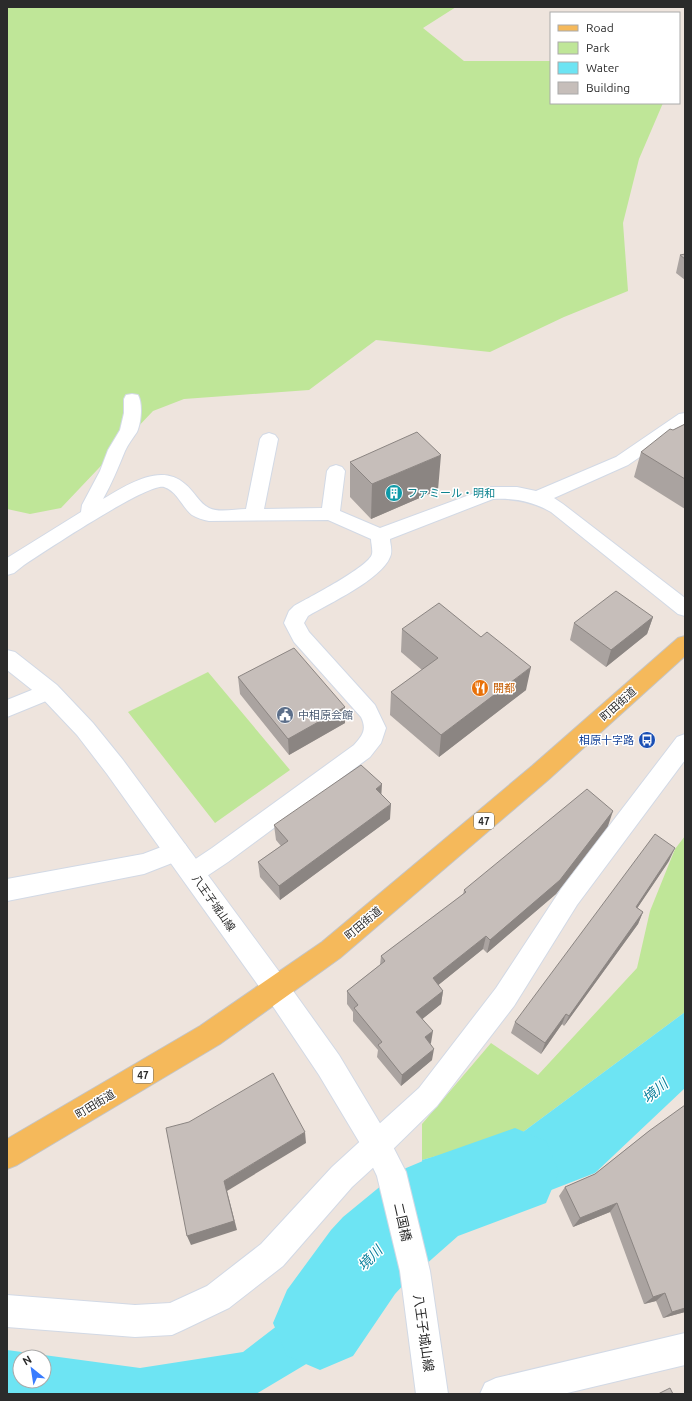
<svg xmlns="http://www.w3.org/2000/svg" width="692" height="1401" viewBox="0 0 692 1401" font-family="Ubuntu,'Noto Sans JP',sans-serif">
<style>
.green{fill:#bfe698}
.water{fill:#6de4f3;fill-rule:evenodd}
.lines{fill:none;stroke-linecap:round;stroke-linejoin:round}
.river{fill:#6de4f3;fill-rule:evenodd}
.lane-casing{stroke:#d2d9e5;stroke-width:2}
.street-casing{stroke:#d2d9e5;stroke-width:2}
.secondary-casing{stroke:#d2d9e5;stroke-width:2}
.primary-casing{stroke:#c4c4c4;stroke-width:2}
.lane{fill:#fff;fill-rule:evenodd}
.street{fill:#fff;fill-rule:evenodd}
.secondary{fill:#fff;fill-rule:evenodd}
.primary{fill:#f5b95b;fill-rule:evenodd}
.wall{fill:#aaa3a0}
.shaded-wall{fill:#8b8582}
.building{fill:#c6beba;stroke:#8b8582}
.labels{text-anchor:middle;dominant-baseline:central;stroke-width:3;stroke-linejoin:round;paint-order:stroke}
.shield{fill:#fff;stroke:#6b6b6b;stroke-width:1}
.shield-label{font-size:10px;font-weight:bold;fill:#2b2b2b}
.culture-label{font-size:11px;fill:#0d838f;stroke:#fff;text-anchor:start}
.food-label{font-size:11px;fill:#c56008;stroke:#fff;text-anchor:start}
.street-label{font-size:11px;fill:#2b2b2b;stroke:#fff}
.service-label{font-size:11px;fill:#4e5e75;stroke:#fff;text-anchor:start}
.transit-label{font-size:11px;fill:#164399;stroke:#fff;text-anchor:end}
.near-street-label{font-size:13px;fill:#2b2b2b;stroke:#fff}
.near-water-label{font-size:14px;font-style:italic;fill:#097f9b;stroke:#fff}
</style>
<rect width="100%" height="100%" fill="#eee4dd"/>
<path class="green" d="M 7,7 L 456,7 L 423,28 L 464,61 L 551,61 L 551,103 L 663,103 L 639,159 L 623,223 L 628,291 L 564,317 L 490,352 L 376,340 L 309,390 L 184,399 L 153,411 L 61,508 L 30,514 L 7,509 Z
M 208,672 L 290,770 L 215,823 L 128,712 Z
M 685,836 L 685,1012 L 523,1132 L 422,1160 L 422,1124 L 491,1043 L 538,1075 L 637,968 L 650,911 L 675,849 Z"/>
<path class="water" d="M 685,1012 L 685,1088 L 595,1173 L 438,1234 L 422,1160 L 523,1132 Z
M 357,1208 L 385,1271 L 328,1351 L 256,1394 L 7,1394 L 7,1350 L 140,1368 L 243,1352 L 312,1299 ZM 20,1357 L 44,1357 L 44,1381 L 20,1381 Z"/>
<g class="lines">
<path class="river" d="M 515,1128 L 546,1141 L 559,1172 L 546,1203 L 458,1236 L 407,1281 L 395,1294 L 353,1356 L 320,1370 L 287,1356 L 273,1323 L 287,1290 L 331,1230 L 343,1217 L 399,1171 L 430,1158 Z"/>
<g class="lane-casing">
<path id="lane" d="M 132,394 L 138,395 C 143,404 141,423 137,432 C 133,438 128,444 125,451 C 118,468 112,483 103,499 C 126,486 160,462 185,484 C 194,491 199,503 209,508 C 219,513 235,509 246,509 L 260,439 L 263,435 L 269,433 L 275,435 L 278,439 L 264,509 L 322,508 L 327,471 L 330,467 L 336,465 L 342,467 L 345,471 L 340,511 L 380,528 L 491,487 L 517,487 L 536,491 L 616,457 L 679,414 L 685,413 L 685,426 L 628,465 L 554,498 L 563,504 L 685,598 L 685,616 L 678,614 L 551,512 C 532,501 514,498 493,499 L 390,539 C 390,544 393,551 390,557 C 382,579 328,604 308,616 L 304,623 L 309,632 L 375,705 L 386,728 L 381,743 L 370,757 L 228,862 L 201,880 L 193,883 L 185,880 L 181,873 L 185,866 L 212,848 L 354,745 C 363,735 367,729 361,717 L 294,642 L 284,623 L 289,611 L 294,606 C 308,598 369,567 372,554 C 373,550 371,543 371,539 L 328,520 L 209,521 C 203,520 197,518 192,515 C 182,507 177,491 164,487 C 147,483 44,552 24,565 L 14,573 L 7,575 L 7,558 L 81,512 L 82,505 L 100,471 L 108,450 L 120,430 L 124,413 L 124,399 L 126,395 Z
M 49,683 L 56,685 L 59,691 L 56,697 L 7,717 L 7,700 Z
M 685,734 L 685,760 L 577,905 L 514,1006 L 437,1106 L 387,1155 L 377,1159 L 367,1155 L 363,1145 L 367,1135 L 419,1088 L 496,988 L 561,889 L 677,737 Z
M 177,841 L 185,844 L 189,851 L 185,858 L 144,874 L 7,901 L 7,879 L 143,854 Z"/>
</g>
<g class="street-casing">
<path id="street" d="M 377,1131 L 387,1135 L 391,1145 L 387,1155 L 352,1187 L 283,1266 L 229,1308 L 183,1330 L 172,1335 L 135,1337 L 7,1327 L 7,1295 L 135,1305 L 170,1303 L 207,1286 L 261,1244 L 332,1167 L 367,1135 Z
M 685,1333 L 685,1365 L 563,1394 L 480,1394 L 485,1383 L 496,1378 Z"/>
</g>
<g class="secondary-casing">
<path id="secondary" d="M 7,650 L 15,652 L 57,685 L 93,723 L 123,760 L 286,981 L 339,1055 L 387,1135 L 406,1172 L 430,1271 L 448,1394 L 416,1394 L 400,1271 L 377,1176 L 367,1155 L 319,1075 L 268,999 L 107,774 L 77,735 L 41,697 L 7,670 Z"/>
</g>
<g class="primary-casing">
<path id="primary" d="M 685,636 L 685,656 L 548,780 L 340,958 L 220,1044 L 17,1165 L 7,1169 L 7,1139 L 200,1026 L 322,942 L 532,766 L 678,638 Z"/>
</g>
<use href="#lane" class="lane"/>
<use href="#street" class="street"/>
<use href="#secondary" class="secondary"/>
<use href="#primary" class="primary"/>
</g>
<path class="wall" d="M 685,254 L 685,280 L 676,273 L 680,255 Z
M 685,424 L 685,509 L 634,477 L 641,452 L 673,430 Z
M 350,462 L 438,490 L 371,519 L 350,497 Z
M 653,617 L 647,634 L 606,667 L 570,640 L 574,623 Z
M 402,629 L 526,690 L 439,757 L 390,715 L 391,692 L 422,670 L 401,652 Z
M 238,677 L 345,707 L 345,723 L 289,755 L 240,694 Z
M 381,794 L 390,819 L 280,900 L 260,877 L 258,862 L 281,846 L 276,840 L 274,825 Z
M 608,826 L 556,894 L 487,953 L 483,949 L 438,985 L 443,991 L 441,1004 L 422,1019 L 431,1043 L 430,1044 L 432,1060 L 401,1086 L 377,1057 L 378,1050 L 353,1021 L 353,1012 L 347,1004 L 347,991 L 380,965 L 381,956 L 463,895 L 464,890 Z
M 669,861 L 637,908 L 643,912 L 638,924 L 564,1026 L 562,1024 L 541,1054 L 511,1033 L 515,1022 Z
M 649,1131 L 685,1312 L 663,1318 L 656,1301 L 644,1304 L 610,1212 L 573,1227 L 559,1196 L 565,1187 L 595,1174 Z"/>
<path class="shaded-wall" d="M 441,455 L 438,490 L 371,519 L 372,484 Z
M 653,617 L 647,634 L 606,667 L 611,650 Z
M 531,667 L 526,690 L 439,757 L 441,735 Z
M 345,707 L 345,723 L 289,755 L 288,739 Z
M 382,784 L 381,800 L 376,789 Z
M 391,804 L 390,819 L 280,900 L 279,886 Z
M 613,811 L 608,826 L 556,894 L 487,953 L 490,940 Z
M 675,848 L 669,861 L 630,919 L 636,907 Z
M 643,912 L 638,924 L 564,1026 L 569,1016 Z
M 486,936 L 483,949 L 431,991 L 433,978 Z
M 443,991 L 441,1004 L 415,1025 L 416,1012 Z
M 566,1014 L 562,1024 L 541,1054 L 545,1043 Z
M 433,1031 L 431,1043 L 423,1049 L 425,1037 Z
M 434,1049 L 432,1060 L 401,1086 L 402,1075 Z
M 305,1132 L 306,1143 L 227,1191 L 237,1230 L 191,1245 L 187,1236 L 224,1181 Z
M 617,1203 L 610,1212 L 573,1227 L 580,1218 Z
M 665,1293 L 656,1301 L 644,1304 L 653,1297 Z
M 685,1308 L 685,1312 L 663,1318 L 672,1312 Z"/>
<path class="building" d="M 685,254 L 685,259 L 680,255 Z
M 685,424 L 685,479 L 641,452 L 670,429 L 673,430 Z
M 417,432 L 441,455 L 372,484 L 350,462 Z
M 616,591 L 653,617 L 611,650 L 574,623 Z
M 439,603 L 481,637 L 487,632 L 531,667 L 441,735 L 391,692 L 438,658 L 402,629 Z
M 294,648 L 345,707 L 288,739 L 238,677 Z
M 361,765 L 382,784 L 376,789 L 391,804 L 279,886 L 258,862 L 288,841 L 274,825 Z
M 587,789 L 613,811 L 560,880 L 490,940 L 486,936 L 433,978 L 443,991 L 416,1012 L 433,1031 L 425,1037 L 434,1049 L 402,1075 L 378,1045 L 382,1042 L 354,1008 L 358,1005 L 347,991 L 385,961 L 381,956 L 466,892 L 464,890 Z
M 655,834 L 675,848 L 636,907 L 643,912 L 569,1016 L 566,1014 L 545,1043 L 515,1022 Z
M 273,1073 L 305,1132 L 224,1181 L 234,1221 L 187,1236 L 166,1128 L 189,1122 Z
M 685,1105 L 685,1308 L 672,1312 L 665,1293 L 653,1297 L 617,1203 L 580,1218 L 565,1187 L 595,1174 L 649,1131 Z
M 670,1388 L 673,1394 L 658,1394 Z"/>
<defs>
<g id="building-disc" transform="scale(0.9)"><circle r="9.5" fill="#0f9aa8" stroke="#fff"/><path d="M-4-6H4V6H1V3H-1V6H-4ZM-2.5-4.3h1.7v1.8h-1.7ZM.8-4.3h1.7v1.8H.8ZM-2.5-1h1.7V.8h-1.7ZM.8-1h1.7V.8H.8Z" fill="#fff"/></g>
<g id="restaurant-disc" transform="scale(0.9)"><circle r="9.5" fill="#e8710a" stroke="#fff"/><path d="M-5-6h1v4h1v-4h1v4h1v-4h1v5L-1.5 .5V6h-2V.5L-5-1ZM5-6V6H3V1.5H1.5Q1.5-4 5-6Z" fill="#fff"/></g>
<g id="civic-disc" transform="scale(0.9)"><circle r="9.5" fill="#5c6f8a" stroke="#fff"/><path d="M-.6-6.5H3V-4.5H.6V-3L4-1V1h2V6H-6V1h2V-1L-.6-3ZM-1.2 2.5V6h2.4V2.5Z" fill="#fff"/></g>
<g id="bus-disc" transform="scale(0.9)"><circle r="9.5" fill="#1a4fb4" stroke="#fff"/><path d="M-5-6H5V4H4V6H2V4H-2V6H-4V4H-5ZM-3.5-4V0h7V-4ZM-3.5 1.2v1.5H-2V1.2ZM2 1.2v1.5H3.5V1.2Z" fill="#fff"/></g>
</defs>
<g fill-rule="evenodd">
<use href="#building-disc" x="394" y="493"/>
<use href="#restaurant-disc" x="480" y="688"/>
<use href="#civic-disc" x="285" y="715"/>
<use href="#bus-disc" x="647" y="740"/>
</g>
<g class="labels">
<g class="shield">
<rect x="474" y="813" width="20" height="16" rx="3"/>
<rect x="133" y="1067" width="20" height="16" rx="3"/>
</g>
<g class="shield-label">
<text x="484" y="821">47</text>
<text x="143" y="1075">47</text>
</g>
<g class="culture-label">
<text x="407" y="493">ファミール・明和</text>
</g>
<g class="food-label">
<text x="493" y="688">開都</text>
</g>
<g class="street-label">
<text transform="translate(618 704) rotate(-42)">町田街道</text>
<text transform="translate(214 903) rotate(55)">八王子城山線</text>
<text transform="translate(363 923) rotate(-40)">町田街道</text>
<text transform="translate(95 1104) rotate(-31)">町田街道</text>
</g>
<g class="service-label">
<text x="298" y="715">中相原会館</text>
</g>
<g class="transit-label">
<text x="634" y="740">相原十字路</text>
</g>
<g class="near-street-label">
<text transform="translate(403 1222) rotate(77)">二国橋</text>
<text transform="translate(424 1333) rotate(82)">八王子城山線</text>
</g>
<g class="near-water-label">
<text transform="translate(655 1091) rotate(-40)">境川</text>
<text transform="translate(370 1258) rotate(-46)">境川</text>
</g>
</g>
<rect width="692" height="1401" fill="none" stroke="#2b2b2b" stroke-width="16"/>
<rect x="550" y="12" width="130" height="92" fill="#ffffff" stroke="#aaaaaa"/>
<rect x="558" y="25" width="20" height="6" fill="#f5b95b" stroke="#aaaaaa"/>
<text x="586" y="32" font-size="12" fill="#2b2b2b">Road</text>
<rect x="558" y="42" width="20" height="12" fill="#bfe698" stroke="#aaaaaa"/>
<text x="586" y="52" font-size="12" fill="#2b2b2b">Park</text>
<rect x="558" y="62" width="20" height="12" fill="#6de4f3" stroke="#aaaaaa"/>
<text x="586" y="72" font-size="12" fill="#2b2b2b">Water</text>
<rect x="558" y="82" width="20" height="12" fill="#c6beba" stroke="#aaaaaa"/>
<text x="586" y="92" font-size="12" fill="#2b2b2b">Building</text>
<g transform="translate(32 1369) rotate(330)"><circle r="19" fill="#ffffff" stroke="#aaaaaa"/>
<path d="M0-3L7 15L0 10L-7 15Z" fill="#397cff"/>
<text y="-6" font-size="11" font-weight="bold" text-anchor="middle" fill="#2b2b2b">N</text>
</g>
</svg>
